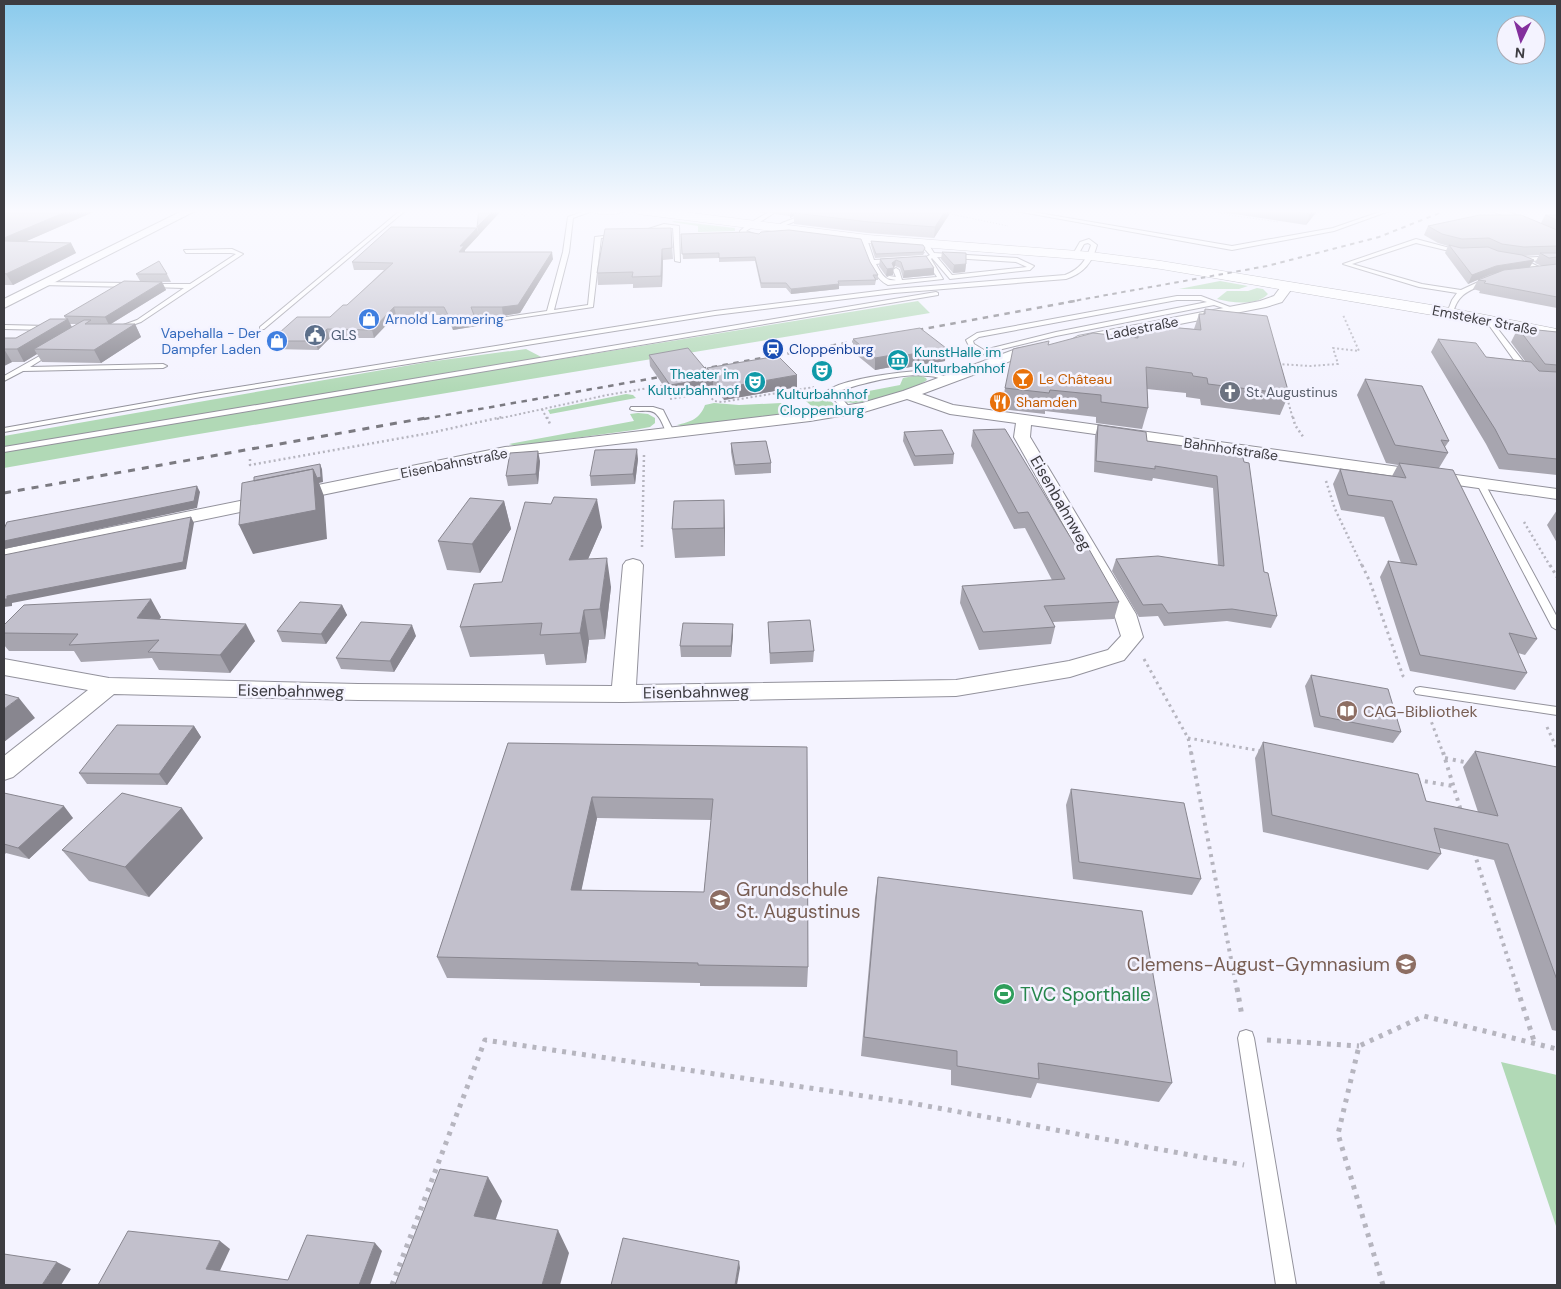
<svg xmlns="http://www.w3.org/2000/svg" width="1561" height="1289" viewBox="0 0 1561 1289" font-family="'DM Sans',sans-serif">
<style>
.green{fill:#b1d9b6}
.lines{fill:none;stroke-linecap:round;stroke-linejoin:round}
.lane-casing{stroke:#93929c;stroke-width:2}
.street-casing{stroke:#93929c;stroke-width:2}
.secondary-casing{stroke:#93929c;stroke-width:1}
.path-far5{stroke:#b6b5bf;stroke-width:1;stroke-dasharray:1 2;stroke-linecap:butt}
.path-far4{stroke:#b6b5bf;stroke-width:2;stroke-dasharray:2 2.5;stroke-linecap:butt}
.path-far3{stroke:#b6b5bf;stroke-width:2.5;stroke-dasharray:2 3;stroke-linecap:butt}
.path-far2{stroke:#b6b5bf;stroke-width:3;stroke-dasharray:2.5 4;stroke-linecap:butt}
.path-far1{stroke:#b6b5bf;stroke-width:4;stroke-dasharray:3 5;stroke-linecap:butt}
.path{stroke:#b6b5bf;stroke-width:5;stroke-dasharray:4 6;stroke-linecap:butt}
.lane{fill:#fff;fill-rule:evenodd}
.street{fill:#fff;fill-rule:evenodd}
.secondary{fill:#fff;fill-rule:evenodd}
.rail-far2{stroke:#7b7a81;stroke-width:2;stroke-dasharray:4.5 4.5;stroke-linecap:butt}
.rail-far1{stroke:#7b7a81;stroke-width:2.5;stroke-dasharray:5.5 5.5;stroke-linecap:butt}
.rail{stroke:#7b7a81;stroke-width:3;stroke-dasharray:7 7;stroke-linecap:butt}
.wall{fill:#a7a5af;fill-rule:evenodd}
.shaded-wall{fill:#88868f}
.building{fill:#c2c0cc;stroke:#88868f;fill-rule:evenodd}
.labels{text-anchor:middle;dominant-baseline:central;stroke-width:5;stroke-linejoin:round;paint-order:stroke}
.far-shop-label{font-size:14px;fill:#366cbe;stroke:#f4f3ff;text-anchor:start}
.far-street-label{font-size:14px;fill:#3d3c41;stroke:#f4f3ff}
.far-service-label{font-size:14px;fill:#4e5e75;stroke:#f4f3ff;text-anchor:start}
.far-transit-label{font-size:14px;fill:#164399;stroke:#f4f3ff;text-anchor:start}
.far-culture-label{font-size:14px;fill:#0d838f;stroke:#f4f3ff;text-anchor:start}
.far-food-label{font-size:14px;fill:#c56008;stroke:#f4f3ff;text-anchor:start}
.far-worship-label{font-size:14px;fill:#5b616d;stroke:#f4f3ff;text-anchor:start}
.street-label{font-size:16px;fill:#3d3c41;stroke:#f4f3ff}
.education-label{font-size:16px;fill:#785e54;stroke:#f4f3ff;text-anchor:start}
.near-education-label{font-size:19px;fill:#785e54;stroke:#f4f3ff;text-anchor:start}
.near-leisure-label{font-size:19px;fill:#27864d;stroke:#f4f3ff;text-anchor:start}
</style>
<rect width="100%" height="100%" fill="#f4f3ff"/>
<path class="green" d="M 674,221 L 735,228 L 735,231 L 698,232 L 698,226 L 672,222 Z
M 1220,281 L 1248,286 L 1239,289 L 1179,289 Z
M 1257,288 L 1263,289 L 1268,294 C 1257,306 1232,303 1217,299 L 1227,291 L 1248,291 Z
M 918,301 L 930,313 L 181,437 L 4,468 L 4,436 L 428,362 L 526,349 L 549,361 Z
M 919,375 L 926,378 L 927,380 C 913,390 863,407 846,402 L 838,392 L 850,389 L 848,395 L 900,385 L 903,378 Z
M 626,394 L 633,395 L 636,398 L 550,414 L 548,410 Z
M 824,395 L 835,405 L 834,408 L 817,411 L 806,401 L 807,398 Z
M 714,403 L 739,405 L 781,403 L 795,414 L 682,426 L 677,425 C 690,422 700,419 705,405 Z
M 638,413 L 648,414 L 655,418 L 655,423 L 650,427 L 634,430 L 516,446 L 509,444 L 634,421 L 630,414 Z
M 1501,1062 L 1557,1075 L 1557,1229 Z"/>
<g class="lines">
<g class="lane-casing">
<path id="lane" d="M 401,210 L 406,210 L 264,329 L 260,329 L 260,327 Z
M 588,210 L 595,210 L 573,218 L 569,252 L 554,310 L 588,305 L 595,237 L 620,234 L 618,237 L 601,238 L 593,307 L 484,323 L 483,322 L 486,320 L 547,311 L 563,252 L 568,217 Z
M 816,210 L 823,210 L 786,225 L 781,229 L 776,228 L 782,223 Z
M 1010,210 L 1021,210 L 1232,246 L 1333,228 L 1385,210 L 1392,210 L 1334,231 L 1232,250 Z
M 769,212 L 774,213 L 746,231 L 757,235 L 757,237 L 740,233 L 740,231 L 748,224 Z
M 664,224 L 679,226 L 680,262 L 675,261 L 673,228 L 664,228 L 642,234 L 639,232 Z
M 866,238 L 871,239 L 868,242 L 874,260 L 895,259 L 898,261 L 876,264 C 881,273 885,282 896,280 L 886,278 L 889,276 L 896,277 L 893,270 L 896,268 L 899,270 L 902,280 L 937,277 L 926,261 L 913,262 L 910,260 L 926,257 L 930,255 L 924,248 L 924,244 L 927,242 L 934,253 L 1017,258 L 1034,266 L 1030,270 L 950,279 L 932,258 L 931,259 L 943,279 L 888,285 C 873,278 867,257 862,242 ZM 937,257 L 1016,262 L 1027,267 L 952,275 Z
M 1089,239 L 1097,245 C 1092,263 1084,273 1066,279 L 894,293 L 715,315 L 201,397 L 4,432 L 4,428 L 201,393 L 715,311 L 894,289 L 1065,275 C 1080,269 1086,261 1091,245 L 1088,243 L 1084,244 L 1078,255 L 1073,254 L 1080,242 Z
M 1416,239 L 1465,252 L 1462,254 L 1416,243 L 1352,264 L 1422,284 L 1461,290 L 1487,278 L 1492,279 C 1475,291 1459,289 1453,313 L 1450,315 L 1447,313 L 1452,300 L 1457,293 L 1419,287 L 1343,264 Z
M 232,249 L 243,254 L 141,322 L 118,330 L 115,328 L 137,320 L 184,288 L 150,287 L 147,285 L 148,284 L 190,284 L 236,254 L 231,253 L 186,253 L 184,250 Z
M 1557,256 L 1557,260 L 1527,261 L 1545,270 L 1546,271 L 1543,273 L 1516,260 L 1519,258 Z
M 43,282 L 132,283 L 135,285 L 132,287 L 41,285 L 41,283 Z
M 936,292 L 938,293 L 938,295 L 4,452 L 4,447 Z
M 1177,296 L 1201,296 L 1238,310 L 1235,312 L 1214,305 L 1056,336 L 990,352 L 1001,358 L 1002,360 L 998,362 L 969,346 L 966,340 L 977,333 ZM 1177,300 L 1200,300 L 1207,302 L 1056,332 L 984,350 L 974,344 L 973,341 L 979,337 Z
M 1486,319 L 1490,319 L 1530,370 L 1530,374 L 1524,374 L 1486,321 Z
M 4,325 L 49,326 L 52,328 L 49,330 L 4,329 Z
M 52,349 L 54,350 L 54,352 L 30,367 L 163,364 L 167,366 L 163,368 L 23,371 L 4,381 L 4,376 Z
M 916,371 L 933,372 L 951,379 L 947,381 C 941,379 935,376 928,376 C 904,372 859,384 836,392 L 852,410 L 848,412 L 845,412 L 827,391 C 843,379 895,373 916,371 Z
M 631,407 L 653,407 L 663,410 L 674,432 L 667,434 C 664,428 662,420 657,415 C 651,407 638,414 630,409 Z
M 1481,481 L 1485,484 L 1557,617 L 1557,630 L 1552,627 L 1477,484 Z
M 1420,687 L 1557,707 L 1557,715 L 1416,694 L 1414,691 L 1416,688 Z
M 1246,1030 L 1252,1032 L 1254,1038 L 1296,1285 L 1276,1285 L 1238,1038 L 1240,1032 Z"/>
</g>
<g class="street-casing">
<path id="street" d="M 184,210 L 197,210 L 4,308 L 4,299 Z
M 1490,210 L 1504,210 L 1557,232 L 1557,239 Z
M 1287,283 L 1293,287 L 1282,302 L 1266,307 L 1078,344 L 1071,340 L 1078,336 L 1260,301 L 1274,296 L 1283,284 Z
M 1042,344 L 1047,345 L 1049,348 L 1047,351 L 1024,356 L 922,394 L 953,405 L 1557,489 L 1557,499 L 1031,425 L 1030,437 L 1136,614 L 1143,637 L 1124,660 L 1070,677 L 956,696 L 623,702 L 358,700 L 114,694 L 13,777 L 4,780 L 4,756 L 88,690 L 4,675 L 4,659 L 109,678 L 358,684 L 612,686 L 623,565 L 626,561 L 633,559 L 640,561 L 643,565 L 636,685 L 956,680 L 1069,661 L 1108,650 L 1121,636 L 1114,614 L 1014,437 L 1016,423 L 950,414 L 907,399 L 864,412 L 810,421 L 505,457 L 4,561 L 4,549 L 505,447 L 810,411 L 862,403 L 903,391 L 1016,349 Z"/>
</g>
<g class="secondary-casing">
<path id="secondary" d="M 588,210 L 626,210 C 619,216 595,216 588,210 Z
M 632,210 L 668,210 L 868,235 L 1091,252 L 1161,261 L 1450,308 L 1557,329 L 1557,339 L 1450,318 L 1161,269 L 1091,260 L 868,243 L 638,214 Z"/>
</g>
<path class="path-far5" d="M 516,210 L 515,212 L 525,216
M 1194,210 L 1230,214
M 946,213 L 1008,226
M 1135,214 L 1140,210
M 1404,214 L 1413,210
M 1229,215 L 1279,222"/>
<path class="path-far4" d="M 1278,364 L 1310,366 L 1338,364 L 1333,348 L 1359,351 L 1343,315
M 703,388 L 714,401 L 722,402 L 814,387
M 1286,394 L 1293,419
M 670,399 L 706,393
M 542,409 L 547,419
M 497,419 L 607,395 L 666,385"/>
<path class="path-far3" d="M 547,417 L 550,424
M 1293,417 L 1295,425 L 1304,438
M 250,459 L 250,465 L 430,433 L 502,417
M 1326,481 L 1335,509 L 1362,566
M 1524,522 L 1550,566
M 642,547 L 644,455"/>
<path class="path-far2" d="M 1362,565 L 1370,582 L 1403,676 L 1406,679
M 1550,565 L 1557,577
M 1144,659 L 1188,738 L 1191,753
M 1427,710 L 1443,753
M 1547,727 L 1557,749
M 1188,738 L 1261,751"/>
<path class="path-far1" d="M 1191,752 L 1237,990
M 1443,752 L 1461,811
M 1445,758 L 1469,763
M 1417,780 L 1453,786
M 1474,852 L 1518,990"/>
<path class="path" d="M 1237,988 L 1242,1016
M 1517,988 L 1535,1044
M 1267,1040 L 1359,1046
M 392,1285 L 485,1040 L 911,1103 L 1244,1165
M 1383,1285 L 1338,1134 L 1359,1046 L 1424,1016 L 1557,1049"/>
<use href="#lane" class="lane"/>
<use href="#street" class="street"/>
<use href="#secondary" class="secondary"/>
<path class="rail-far2" d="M 1068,302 L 1267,266 L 1379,237 L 1447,210"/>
<path class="rail-far1" d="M 907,332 L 1075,301
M 690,371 L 868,339
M 424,419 L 671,375"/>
<path class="rail" d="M 4,493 L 431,417"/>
</g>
<path class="wall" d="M 4,210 L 98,210 L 26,241 L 71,243 L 76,253 L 13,285 L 4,285 Z
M 746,210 L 952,210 L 934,238 L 868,233 L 794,224 L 794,216 L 790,218 L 790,216 L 775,214 L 774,211 L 769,210 L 764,213 Z
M 1209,210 L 1318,210 L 1306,225 Z
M 1557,213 L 1557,308 L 1479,293 L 1480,291 L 1473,289 L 1478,280 L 1491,274 L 1468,284 L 1445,253 L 1448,246 L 1438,243 L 1424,235 L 1428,226 L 1541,223 L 1545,215 L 1556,215 ZM 1539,255 L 1535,263 L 1542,266 L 1530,267 L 1534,260 L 1524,256 Z
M 671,228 L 673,259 L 663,260 L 662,287 L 633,288 L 633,284 L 598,285 L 597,273 Z
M 681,234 L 870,262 L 878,275 L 878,280 L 876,280 L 875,285 L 839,286 L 839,289 L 791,294 L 786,288 L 761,288 L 755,261 L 719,262 L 719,258 L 683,259 Z
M 479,235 L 465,250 L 465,252 L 553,259 L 520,313 L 503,316 L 474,315 L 477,326 L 453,330 L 446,315 L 396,315 L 374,338 L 330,338 L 318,350 L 273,349 L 270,341 L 330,317 L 347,305 L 384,270 L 354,270 L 352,262 Z
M 871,241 L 925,252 L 923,255 L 875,258 L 871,245 Z
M 942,252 L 966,264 L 965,272 L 953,273 L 941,259 Z
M 926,256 L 934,268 L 934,275 L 903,278 L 900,268 L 895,266 L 894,268 L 893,275 L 886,276 L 879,266 L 880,259 Z
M 136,274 L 167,274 L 171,282 L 162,282 L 166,290 L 111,324 L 135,324 L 141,337 L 101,363 L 42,362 L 37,354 L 24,362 L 12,362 L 4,366 L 4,338 L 16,338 L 66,319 L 64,316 L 140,281 ZM 70,324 L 77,324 L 72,327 Z
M 1205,309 L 1289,394 L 1280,415 L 1201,405 L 1200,399 L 1186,397 L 1186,393 L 1147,389 L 1148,408 L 1142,429 L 1096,423 L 1096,417 L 1045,411 L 1045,414 L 1001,409 L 1005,388 L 1048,345 L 1135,338 L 1138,327 L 1168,330 L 1169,327 L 1194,329 L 1199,314 L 1203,314 Z
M 1518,328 L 1557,332 L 1557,475 L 1499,469 L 1486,444 L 1431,352 L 1438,339 L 1486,357 L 1525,361 L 1511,342 Z
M 853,339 L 945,361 L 893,370 L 891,367 L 875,370 L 853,352 Z
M 649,355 L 708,372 L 707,368 L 797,375 L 797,387 L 724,400 L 713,386 L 713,389 L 671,397 L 650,366 Z
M 1365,379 L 1449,441 L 1445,447 L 1448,453 L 1439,468 L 1537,639 L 1525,655 L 1518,653 L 1527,673 L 1515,690 L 1410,671 L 1380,577 L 1388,561 L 1401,563 L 1384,517 L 1341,510 L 1333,484 L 1340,469 L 1392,476 L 1398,465 L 1386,463 L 1357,395 Z
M 1098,425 L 1147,441 L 1244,462 L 1264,572 L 1277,616 L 1271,628 L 1227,621 L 1164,626 L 1158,616 L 1139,617 L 1112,571 L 1116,559 L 1218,565 L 1213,488 L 1153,478 L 1152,481 L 1094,472 L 1095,436 Z
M 973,430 L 1075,545 L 1119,602 L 1114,619 L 1053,622 L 1055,627 L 1051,644 L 979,650 L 960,603 L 962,586 L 1052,580 L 1025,528 L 1014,529 L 971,446 Z
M 904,432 L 954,454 L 953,464 L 914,466 L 903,441 Z
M 731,443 L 771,463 L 771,473 L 735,475 L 731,452 Z
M 638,459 L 635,484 L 591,486 L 590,476 Z
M 540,461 L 538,484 L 508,486 L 506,476 Z
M 504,501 L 511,529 L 480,573 L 447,570 L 438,541 Z
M 674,501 L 725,528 L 725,556 L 675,558 L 672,529 Z
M 551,504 L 602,527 L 588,559 L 611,587 L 605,639 L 589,640 L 586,663 L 546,665 L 544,654 L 470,657 L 460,627 L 502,582 Z
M 1557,510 L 1557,543 L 1547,525 Z
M 342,605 L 347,615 L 326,644 L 282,642 L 277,631 Z
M 161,617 L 159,619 L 255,641 L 230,673 L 159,670 L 152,658 L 81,662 L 74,651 L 9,651 L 4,645 L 4,625 Z
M 768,622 L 814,651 L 813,662 L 770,664 Z
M 733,624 L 733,635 L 731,657 L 681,657 L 680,646 Z
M 416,636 L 394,672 L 341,669 L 336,658 Z
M 1311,675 L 1401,732 L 1393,743 L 1314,727 L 1305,686 Z
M 194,726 L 201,737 L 167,785 L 87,784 L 79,773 Z
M 1263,742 L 1426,801 L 1478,812 L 1463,767 L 1475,751 L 1557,767 L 1557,1031 L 1552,1030 L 1494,860 L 1440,848 L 1441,854 L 1428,870 L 1263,832 L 1255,758 Z
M 508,743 L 807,747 L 808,967 L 807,987 L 700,986 L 700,983 L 447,978 L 437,957 ZM 597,818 L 711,820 L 704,892 L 581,890 Z
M 1071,789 L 1201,879 L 1192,895 L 1073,879 L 1066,805 Z
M 4,793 L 73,818 L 29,859 L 6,853 L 4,855 Z
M 203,838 L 149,897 L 89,881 L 62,850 Z
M 878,877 L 1172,1083 L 1159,1102 L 1037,1083 L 1031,1098 L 951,1085 L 951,1070 L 861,1056 L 875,898 Z"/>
<path class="shaded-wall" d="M 70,210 L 98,210 L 4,251 L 4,238 Z
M 494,210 L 502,210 L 479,235 L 477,227 Z
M 790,210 L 810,210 L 794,213 L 794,216 L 790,218 Z
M 946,210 L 952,210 L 934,238 L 935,227 Z
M 1313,210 L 1318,210 L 1306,225 L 1310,214 Z
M 477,228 L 479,235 L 465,250 L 465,254 L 459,252 L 460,246 Z
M 71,243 L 76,253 L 13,285 L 6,274 Z
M 662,249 L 663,260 L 662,287 L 661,276 Z
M 552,252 L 553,259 L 520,313 L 503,316 L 502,307 Z
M 896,260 L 895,266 L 893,268 L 893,275 L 886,276 L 887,269 L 892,263 Z
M 1534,260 L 1529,268 L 1491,274 L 1468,284 L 1472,275 L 1496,266 Z
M 966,264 L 965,272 L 953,273 L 954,265 Z
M 934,268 L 934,275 L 903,278 L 904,271 Z
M 162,282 L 166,290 L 109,325 L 105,317 Z
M 839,284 L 839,289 L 791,294 L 791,289 Z
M 394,307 L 396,315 L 374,338 L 372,330 Z
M 475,318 L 477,326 L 453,330 L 451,321 Z
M 68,319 L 74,332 L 34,349 L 37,354 L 24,362 L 17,349 Z
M 135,324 L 141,337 L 101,363 L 94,350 Z
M 327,329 L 330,338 L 318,350 L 315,341 Z
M 946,348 L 945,361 L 893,370 L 895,357 Z
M 4,349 L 12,362 L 4,366 Z
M 892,355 L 891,367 L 875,370 L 875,358 Z
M 797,375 L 797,387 L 724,400 L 723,388 Z
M 713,378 L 713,389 L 671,397 L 670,385 Z
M 637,449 L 638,459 L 635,484 L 633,474 Z
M 538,451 L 540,461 L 538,484 L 536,474 Z
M 320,464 L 322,469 L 323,482 L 319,483 L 324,496 L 327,539 L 253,554 L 239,525 Z
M 197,486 L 200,492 L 197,508 L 4,549 L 4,541 Z
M 597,499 L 602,527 L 575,589 L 569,560 Z
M 724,500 L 725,528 L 725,556 L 724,528 Z
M 504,501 L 511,529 L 480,573 L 472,544 Z
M 191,517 L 194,523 L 186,569 L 12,603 L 12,606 L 4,607 L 4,599 L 7,596 Z
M 607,558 L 611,587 L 605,639 L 600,609 Z
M 151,599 L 161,617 L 147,636 L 137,618 Z
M 342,605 L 347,615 L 326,644 L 321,634 Z
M 584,610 L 589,640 L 586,663 L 580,633 Z
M 246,624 L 255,641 L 230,673 L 220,655 Z
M 733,624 L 733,635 L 731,657 L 731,646 Z
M 412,625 L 416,636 L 394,672 L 390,661 Z
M 19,698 L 35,718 L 4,742 L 4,709 Z
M 194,726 L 201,737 L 167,785 L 159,774 Z
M 592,797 L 597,818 L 577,911 L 571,890 Z
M 64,806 L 73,818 L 29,859 L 18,848 Z
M 182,808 L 203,838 L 149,897 L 125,867 Z
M 488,1177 L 502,1201 L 489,1239 L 474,1216 Z
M 558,1230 L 569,1253 L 560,1285 L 542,1285 Z
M 220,1241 L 230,1249 L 217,1277 L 206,1269 Z
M 375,1243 L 382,1251 L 370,1285 L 359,1285 Z
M 739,1261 L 740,1268 L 737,1285 L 735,1285 Z
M 57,1262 L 71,1269 L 61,1285 L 42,1285 Z"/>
<path class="building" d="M 4,210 L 70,210 L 4,238 Z
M 479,210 L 494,210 L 477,227 Z
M 801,210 L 946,210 L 935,227 L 869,222 L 794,213 Z
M 1285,210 L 1313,210 L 1310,214 Z
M 1480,215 L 1521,215 L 1557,230 L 1557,246 L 1524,247 L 1502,244 L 1489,238 L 1462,239 L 1442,234 L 1428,226 Z
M 1545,215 L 1557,215 L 1557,220 Z
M 391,227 L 477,228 L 460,246 L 464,246 L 459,252 L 552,252 L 518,305 L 502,307 L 471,307 L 475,318 L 451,321 L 444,307 L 394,307 L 372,330 L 327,329 L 315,341 L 270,341 L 297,317 L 330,317 L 343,305 L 347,305 L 393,263 L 352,262 Z
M 671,228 L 672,248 L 662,249 L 661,276 L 632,277 L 633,272 L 597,273 L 605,229 Z
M 789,230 L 861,239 L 870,262 L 878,275 L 873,275 L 876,280 L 838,281 L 839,284 L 791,289 L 786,283 L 761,283 L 755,257 L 719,258 L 719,253 L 682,254 L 681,234 L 748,232 L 759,234 L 761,232 Z
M 4,241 L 71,243 L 6,274 L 4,273 Z
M 871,241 L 923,245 L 925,248 L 923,252 L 876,254 Z
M 1449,245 L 1461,248 L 1488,247 L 1498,251 L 1522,255 L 1534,260 L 1496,266 L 1472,275 Z
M 942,252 L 966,253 L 966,264 L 954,265 Z
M 1540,253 L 1557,253 L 1557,257 L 1549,258 Z
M 926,256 L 934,268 L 904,271 L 901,262 L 896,260 L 892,263 L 894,268 L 887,269 L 880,259 Z
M 159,261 L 167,274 L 136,274 Z
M 1557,264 L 1557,297 L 1484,283 L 1486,281 L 1478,280 L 1504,270 Z
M 124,281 L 162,282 L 105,317 L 64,316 Z
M 1205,309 L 1267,316 L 1289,394 L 1208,384 L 1207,378 L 1193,376 L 1192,373 L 1146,367 L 1148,408 L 1101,402 L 1101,395 L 1050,390 L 1049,393 L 1005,388 L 1013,349 L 1049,341 L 1048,345 L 1093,333 L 1138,338 L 1138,327 L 1170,330 L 1169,327 L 1201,330 L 1199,314 L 1205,314 Z
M 50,319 L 68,319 L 17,349 L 4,349 L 4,338 L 16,338 Z
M 84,320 L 91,320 L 85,324 L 135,324 L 94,350 L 34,349 Z
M 920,328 L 946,348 L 895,357 L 892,355 L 875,358 L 853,339 Z
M 1518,328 L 1557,332 L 1557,365 L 1545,364 Z
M 1438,339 L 1476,343 L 1486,357 L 1531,362 L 1539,371 L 1557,372 L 1557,459 L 1508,454 L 1495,429 Z
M 688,348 L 713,378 L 670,385 L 649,355 Z
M 778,356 L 797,375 L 723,388 L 707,368 Z
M 1365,379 L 1422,386 L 1449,441 L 1441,440 L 1448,453 L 1395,445 Z
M 1098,425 L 1146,432 L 1147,441 L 1242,454 L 1244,462 L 1249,463 L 1264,572 L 1268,573 L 1277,616 L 1232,609 L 1168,613 L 1162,604 L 1143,605 L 1116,559 L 1158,556 L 1224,566 L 1217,476 L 1155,466 L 1155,469 L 1096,461 Z
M 1005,429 L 1075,545 L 1086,544 L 1119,602 L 1044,606 L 1055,627 L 983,632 L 962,586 L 1065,579 L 1028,512 L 1018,513 L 973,430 Z
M 942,430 L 954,454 L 915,456 L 904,432 Z
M 766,441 L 771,463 L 735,465 L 731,443 Z
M 637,449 L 633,474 L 590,476 L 595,450 Z
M 538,451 L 536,474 L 506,476 L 510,453 Z
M 1399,463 L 1453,470 L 1537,639 L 1509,633 L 1527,673 L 1420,655 L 1388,561 L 1417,565 L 1392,501 L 1348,495 L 1340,469 L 1406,478 Z
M 320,464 L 321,477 L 317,478 L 313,469 L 254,481 L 254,477 Z
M 313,469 L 316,510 L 239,525 L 242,483 Z
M 197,486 L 194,501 L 4,541 L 4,529 L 7,522 Z
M 554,497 L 597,499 L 569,560 L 607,558 L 600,609 L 584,610 L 580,633 L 540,635 L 542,623 L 460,627 L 474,584 L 502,582 L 525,502 L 551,504 Z
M 470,498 L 504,501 L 472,544 L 438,541 Z
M 724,500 L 724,528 L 672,529 L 674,501 Z
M 191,517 L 183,562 L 7,596 L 7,599 L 4,599 L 4,555 Z
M 151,599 L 137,618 L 246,624 L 220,655 L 148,652 L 159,640 L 69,645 L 78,634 L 4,633 L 4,625 L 24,605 Z
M 300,602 L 342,605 L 321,634 L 277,631 Z
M 810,620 L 814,651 L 770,653 L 768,622 Z
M 361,622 L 412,625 L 390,661 L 336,658 Z
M 683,623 L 733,624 L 731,646 L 680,646 Z
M 1311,675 L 1388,689 L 1401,732 L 1320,716 Z
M 4,694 L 19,698 L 4,709 Z
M 117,725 L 194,726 L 159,774 L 79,773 Z
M 1263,742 L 1418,774 L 1426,801 L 1498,816 L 1475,751 L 1557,767 L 1557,980 L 1508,844 L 1434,828 L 1441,854 L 1272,815 Z
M 508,743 L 807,747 L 808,967 L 698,965 L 698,963 L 437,957 ZM 592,797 L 713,799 L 704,892 L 571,890 Z
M 1071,789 L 1184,803 L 1201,879 L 1079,862 Z
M 4,793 L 64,806 L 18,848 L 4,844 Z
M 122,793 L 182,808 L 125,867 L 62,850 Z
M 878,877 L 1142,911 L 1172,1083 L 1038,1063 L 1039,1079 L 957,1066 L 957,1051 L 864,1037 Z
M 440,1169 L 488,1177 L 474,1216 L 558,1230 L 542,1285 L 395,1285 Z
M 128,1231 L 220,1241 L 206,1269 L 288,1280 L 307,1235 L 375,1243 L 359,1285 L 98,1285 Z
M 623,1238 L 739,1261 L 735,1285 L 611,1285 Z
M 4,1254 L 57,1262 L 42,1285 L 4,1285 Z"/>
<linearGradient id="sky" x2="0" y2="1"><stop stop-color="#8acaec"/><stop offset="0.54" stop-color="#fafaff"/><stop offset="1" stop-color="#fafaff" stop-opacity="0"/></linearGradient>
<rect width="1561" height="391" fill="url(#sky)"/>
<defs>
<g id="shop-disc" transform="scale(1.125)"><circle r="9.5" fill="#3f7fe0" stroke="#f4f3ff"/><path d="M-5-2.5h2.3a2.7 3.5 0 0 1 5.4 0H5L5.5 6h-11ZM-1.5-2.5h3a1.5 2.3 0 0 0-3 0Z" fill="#fff"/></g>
<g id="civic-disc" transform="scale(1.125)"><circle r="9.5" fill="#5c6f8a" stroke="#f4f3ff"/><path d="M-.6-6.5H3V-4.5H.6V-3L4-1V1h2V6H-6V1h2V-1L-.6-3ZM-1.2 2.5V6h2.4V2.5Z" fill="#fff"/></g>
<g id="station-disc" transform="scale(1.125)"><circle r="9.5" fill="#1a4fb4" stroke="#f4f3ff"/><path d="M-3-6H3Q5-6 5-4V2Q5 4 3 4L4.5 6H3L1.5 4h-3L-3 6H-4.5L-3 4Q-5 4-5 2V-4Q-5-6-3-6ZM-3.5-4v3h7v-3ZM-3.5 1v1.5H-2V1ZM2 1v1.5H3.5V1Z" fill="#fff"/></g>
<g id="museum-disc" transform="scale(1.125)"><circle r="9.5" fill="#0f9aa8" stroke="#f4f3ff"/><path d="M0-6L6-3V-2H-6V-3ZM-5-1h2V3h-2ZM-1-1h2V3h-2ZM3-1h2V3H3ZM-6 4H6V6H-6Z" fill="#fff"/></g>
<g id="theatre-disc" transform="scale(1.125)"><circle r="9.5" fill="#0f9aa8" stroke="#f4f3ff"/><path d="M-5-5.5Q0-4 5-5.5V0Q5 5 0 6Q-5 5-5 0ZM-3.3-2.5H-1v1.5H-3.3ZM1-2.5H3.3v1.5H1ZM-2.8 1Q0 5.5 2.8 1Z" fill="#fff"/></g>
<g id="bar-disc" transform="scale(1.125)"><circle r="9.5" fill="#e8710a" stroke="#f4f3ff"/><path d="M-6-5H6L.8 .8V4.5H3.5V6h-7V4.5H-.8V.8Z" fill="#fff"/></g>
<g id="church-disc" transform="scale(1.125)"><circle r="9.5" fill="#6b7280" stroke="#f4f3ff"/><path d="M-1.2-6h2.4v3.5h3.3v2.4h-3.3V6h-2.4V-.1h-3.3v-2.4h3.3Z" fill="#fff"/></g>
<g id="restaurant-disc" transform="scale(1.125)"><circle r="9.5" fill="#e8710a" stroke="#f4f3ff"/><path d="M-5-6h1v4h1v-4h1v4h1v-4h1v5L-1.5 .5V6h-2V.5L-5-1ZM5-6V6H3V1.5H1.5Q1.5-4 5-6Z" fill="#fff"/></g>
<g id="library-disc" transform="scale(1.125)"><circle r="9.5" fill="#8d6e63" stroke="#f4f3ff"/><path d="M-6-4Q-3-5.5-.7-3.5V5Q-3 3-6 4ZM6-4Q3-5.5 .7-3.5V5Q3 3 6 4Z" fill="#fff"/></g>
<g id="school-disc" transform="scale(1.125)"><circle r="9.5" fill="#8d6e63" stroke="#f4f3ff"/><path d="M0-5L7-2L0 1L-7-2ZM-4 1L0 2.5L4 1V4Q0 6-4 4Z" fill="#fff"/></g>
<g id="stadium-disc" transform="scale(1.125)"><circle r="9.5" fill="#2e9e5b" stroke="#f4f3ff"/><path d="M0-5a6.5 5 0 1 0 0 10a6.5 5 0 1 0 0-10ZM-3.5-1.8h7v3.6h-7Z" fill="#fff"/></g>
</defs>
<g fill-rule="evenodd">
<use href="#shop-disc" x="369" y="319"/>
<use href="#civic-disc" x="315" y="335"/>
<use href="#shop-disc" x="277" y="341"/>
<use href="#station-disc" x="773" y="349"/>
<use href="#museum-disc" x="898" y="360"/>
<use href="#theatre-disc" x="822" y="371"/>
<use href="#bar-disc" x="1023" y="379"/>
<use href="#theatre-disc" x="755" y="382"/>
<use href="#church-disc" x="1230" y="392"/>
<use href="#restaurant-disc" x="1000" y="402"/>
<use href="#library-disc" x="1347" y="711"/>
<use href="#school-disc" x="720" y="900"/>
<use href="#school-disc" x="1406" y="964"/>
<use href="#stadium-disc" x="1004" y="994"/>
</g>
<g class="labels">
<g class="far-shop-label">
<text x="385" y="319">Arnold Lammering</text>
<text x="261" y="333" text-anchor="end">Vapehalla - Der<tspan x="261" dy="16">Dampfer Laden</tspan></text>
</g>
<g class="far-street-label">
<text transform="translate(1485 320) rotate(11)">Emsteker Straße</text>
<text transform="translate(1142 328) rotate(-11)">Ladestraße</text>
<text transform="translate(1231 449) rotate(8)">Bahnhofstraße</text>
<text transform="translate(454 463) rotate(-11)">Eisenbahnstraße</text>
</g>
<g class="far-service-label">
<text x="331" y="335">GLS</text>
</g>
<g class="far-transit-label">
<text x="789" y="349">Cloppenburg</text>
</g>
<g class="far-culture-label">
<text x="914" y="352">KunstHalle im<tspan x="914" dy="16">Kulturbahnhof</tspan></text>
<text x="739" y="374" text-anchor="end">Theater im<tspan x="739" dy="16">Kulturbahnhof</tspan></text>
<text x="822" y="394" text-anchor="middle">Kulturbahnhof<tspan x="822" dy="16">Cloppenburg</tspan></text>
</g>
<g class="far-food-label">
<text x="1039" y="379">Le Château</text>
<text x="1016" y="402">Shamden</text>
</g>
<g class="far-worship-label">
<text x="1246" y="392">St. Augustinus</text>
</g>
<g class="street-label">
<text transform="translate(1061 503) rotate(60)">Eisenbahnweg</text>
<text transform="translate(291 691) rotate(1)">Eisenbahnweg</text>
<text transform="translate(696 692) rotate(-1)">Eisenbahnweg</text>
</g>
<g class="education-label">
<text x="1363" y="711">CAG-Bibliothek</text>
</g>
<g class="near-education-label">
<text x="736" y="889">Grundschule<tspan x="736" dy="22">St. Augustinus</tspan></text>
<text x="1390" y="964" text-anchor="end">Clemens-August-Gymnasium</text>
</g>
<g class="near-leisure-label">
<text x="1020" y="994">TVC Sporthalle</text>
</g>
</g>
<rect width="1561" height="1289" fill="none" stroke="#3d3c41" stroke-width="10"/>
<g transform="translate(1521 40) rotate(185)"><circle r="24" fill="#f4f3ff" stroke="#abaab3"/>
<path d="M0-4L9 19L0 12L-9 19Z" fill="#832f9d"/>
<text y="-8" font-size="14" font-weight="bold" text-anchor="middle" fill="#3d3c41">N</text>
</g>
</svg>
